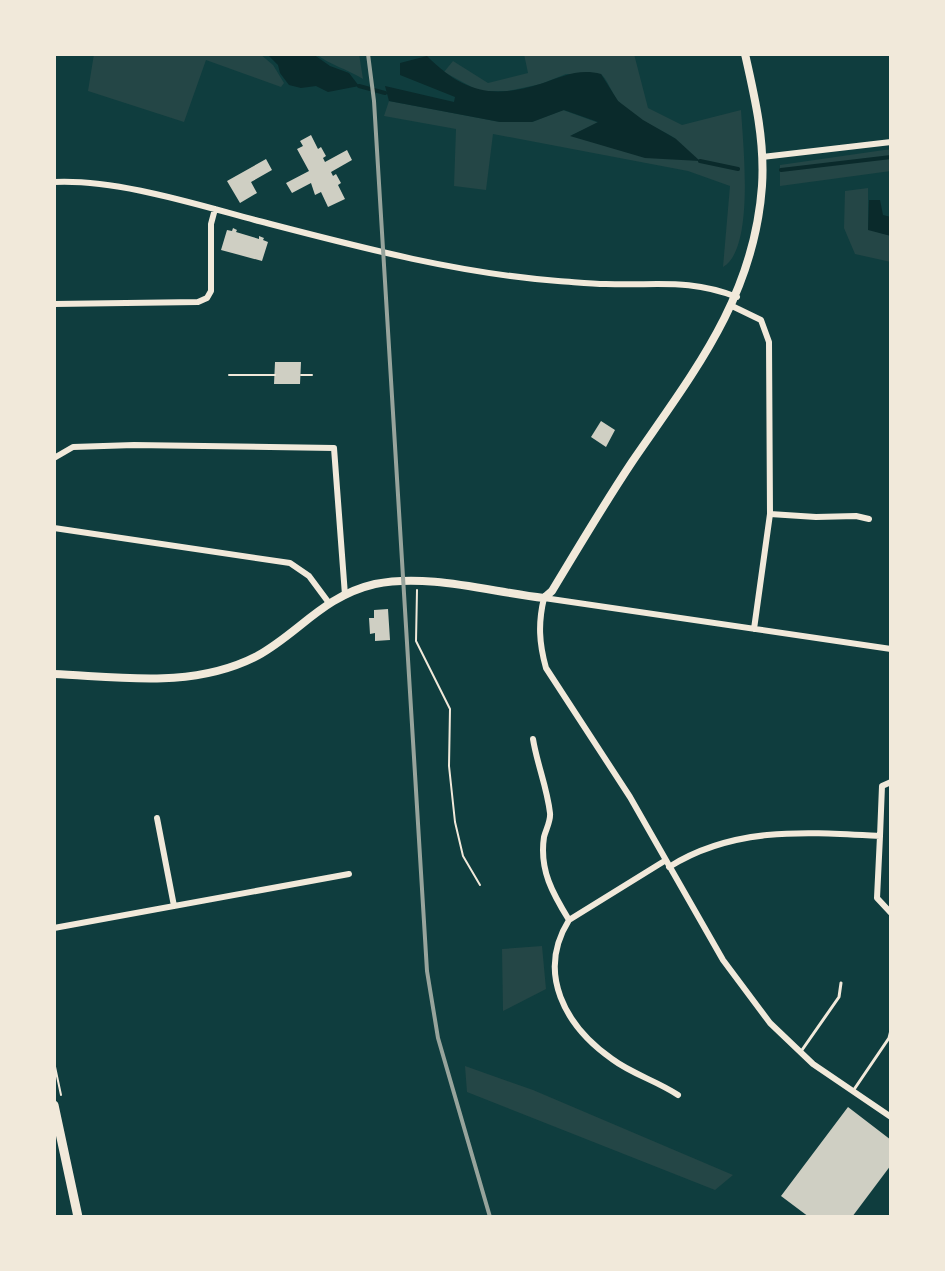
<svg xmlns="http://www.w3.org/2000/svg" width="945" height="1271" viewBox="0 0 945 1271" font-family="Commissioner,sans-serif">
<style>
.green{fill:#244646}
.water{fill:#0a2a2b}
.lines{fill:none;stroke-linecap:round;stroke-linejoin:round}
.stream{stroke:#0a2a2b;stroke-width:4}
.building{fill:#cfcfc3}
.path{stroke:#f1e9da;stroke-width:2}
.service{stroke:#f1e9da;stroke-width:3}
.minor{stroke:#f1e9da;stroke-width:6}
.tertiary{stroke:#f1e9da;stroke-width:8}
.secondary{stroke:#f1e9da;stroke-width:9}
.rail{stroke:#97a49c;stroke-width:4}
</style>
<rect width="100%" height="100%" fill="#0f3d3e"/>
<path class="green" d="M 94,54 L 260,54 L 273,65 L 284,83 L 281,87 L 206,60 L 184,122 L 88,91 Z
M 316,54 L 359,54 L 363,79 C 347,69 330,65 316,54 Z
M 524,54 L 634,54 L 648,108 L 682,125 L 741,110 C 743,143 755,249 723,267 L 730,186 L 688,171 L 493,134 L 486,190 L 454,186 L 456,129 L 384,116 L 389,101 L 500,122 L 532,122 L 563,110 L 599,123 L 572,135 L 676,139 C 658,127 631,118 618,101 C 611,92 609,82 601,74 L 566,74 L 541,84 L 508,91 L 479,91 L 444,72 L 453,61 L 488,83 L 528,73 Z
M 891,149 L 891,171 L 780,186 L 780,165 Z
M 868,188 L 868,229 L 891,236 L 891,262 L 855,254 L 844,228 L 845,191 Z
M 542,946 L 546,989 L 503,1011 L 502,949 Z
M 465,1066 L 533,1090 L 733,1175 L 715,1190 L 467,1092 Z"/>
<path class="water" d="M 267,54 L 313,54 L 330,66 L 349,73 L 359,86 L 328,92 L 316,86 L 301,88 L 289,85 L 280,73 L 278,65 Z
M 427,56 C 463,92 491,99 540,84 C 562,77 578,68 601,74 L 618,101 L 643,120 L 676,139 L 700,161 L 645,158 L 570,136 L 598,122 L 564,110 L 532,122 L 500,122 L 389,101 L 385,86 L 454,102 L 455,97 L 400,75 L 400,63 Z
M 869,200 L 880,200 L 883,215 L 891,217 L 891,236 L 868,230 Z"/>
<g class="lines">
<path class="stream" d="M 359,86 L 385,93
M 700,161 L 738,169
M 781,170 L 891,157"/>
</g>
<path class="building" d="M 311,135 L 318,149 L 321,147 L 326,156 L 323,158 L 325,162 L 347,150 L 352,160 L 331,172 L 333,176 L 336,174 L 341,183 L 338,185 L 345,199 L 328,207 L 321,192 L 315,195 L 311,183 L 292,193 L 286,183 L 309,171 L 297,149 L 303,146 L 300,141 Z
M 266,159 L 272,170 L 251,182 L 257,193 L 240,203 L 227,181 Z
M 233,228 L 237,230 L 236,232 L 259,239 L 259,236 L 264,238 L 263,240 L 268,242 L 262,261 L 221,250 L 227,230 L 232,231 Z
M 275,362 L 301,362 L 300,384 L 274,384 Z
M 601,421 L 615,430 L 606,447 L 591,437 Z
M 388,609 L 390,640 L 375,641 L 375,633 L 370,634 L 369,618 L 374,618 L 374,610 Z
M 848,1107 L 891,1140 L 891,1165 L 852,1217 L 809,1217 L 781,1196 Z"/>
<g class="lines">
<path class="path" d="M 229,375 L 275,375
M 301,375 L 312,375
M 417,590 L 416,641 L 450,709 L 449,766 L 455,822 L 463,856 L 480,885
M 54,1062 L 61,1095"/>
<path class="service" d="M 802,1050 L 839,997 L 841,983
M 853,1091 L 889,1038 L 891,1030"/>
<path class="minor" d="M 762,157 L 891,142
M 54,182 C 116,179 195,204 255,220 C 355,246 455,273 558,281 C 574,282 590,284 606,284 C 656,286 688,278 737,297
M 54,304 L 198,302 L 207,298 L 211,291 L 211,224 L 215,209
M 732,306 L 761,320 L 769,342 L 770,514 L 754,629
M 54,458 L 73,447 L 134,445 L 334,448 L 345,595
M 770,514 L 816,517 L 856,516 L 869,519
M 54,528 L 290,563 L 309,576 L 329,603
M 891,649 L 544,598 C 538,623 539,643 546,668 L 630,797 L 723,960 L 770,1023 L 813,1064 L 891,1117
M 533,739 C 537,764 547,787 550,813 C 551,821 546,829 544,837 C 539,870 553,894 569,920 L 666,860
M 157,818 L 174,906
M 880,836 L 882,786 L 891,782
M 669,867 C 734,826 807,832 880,836 L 877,898 L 891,913
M 569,920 C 536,973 565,1026 612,1059 C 632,1074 657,1081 678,1095
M 54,928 L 349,874"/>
<path class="tertiary" d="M 54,674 C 122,677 193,689 257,656 C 299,633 323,596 375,584 C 428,573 491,592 544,598 L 552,591 C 578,548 604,504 632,462 C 693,373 754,298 762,186 C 765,141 755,98 745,54"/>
<path class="secondary" d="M 54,1105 L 78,1217"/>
<path class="rail" d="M 368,54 L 374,101 L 427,971 L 438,1038 L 490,1217"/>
</g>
<rect width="945" height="1271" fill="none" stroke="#f1e9da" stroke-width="112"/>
</svg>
